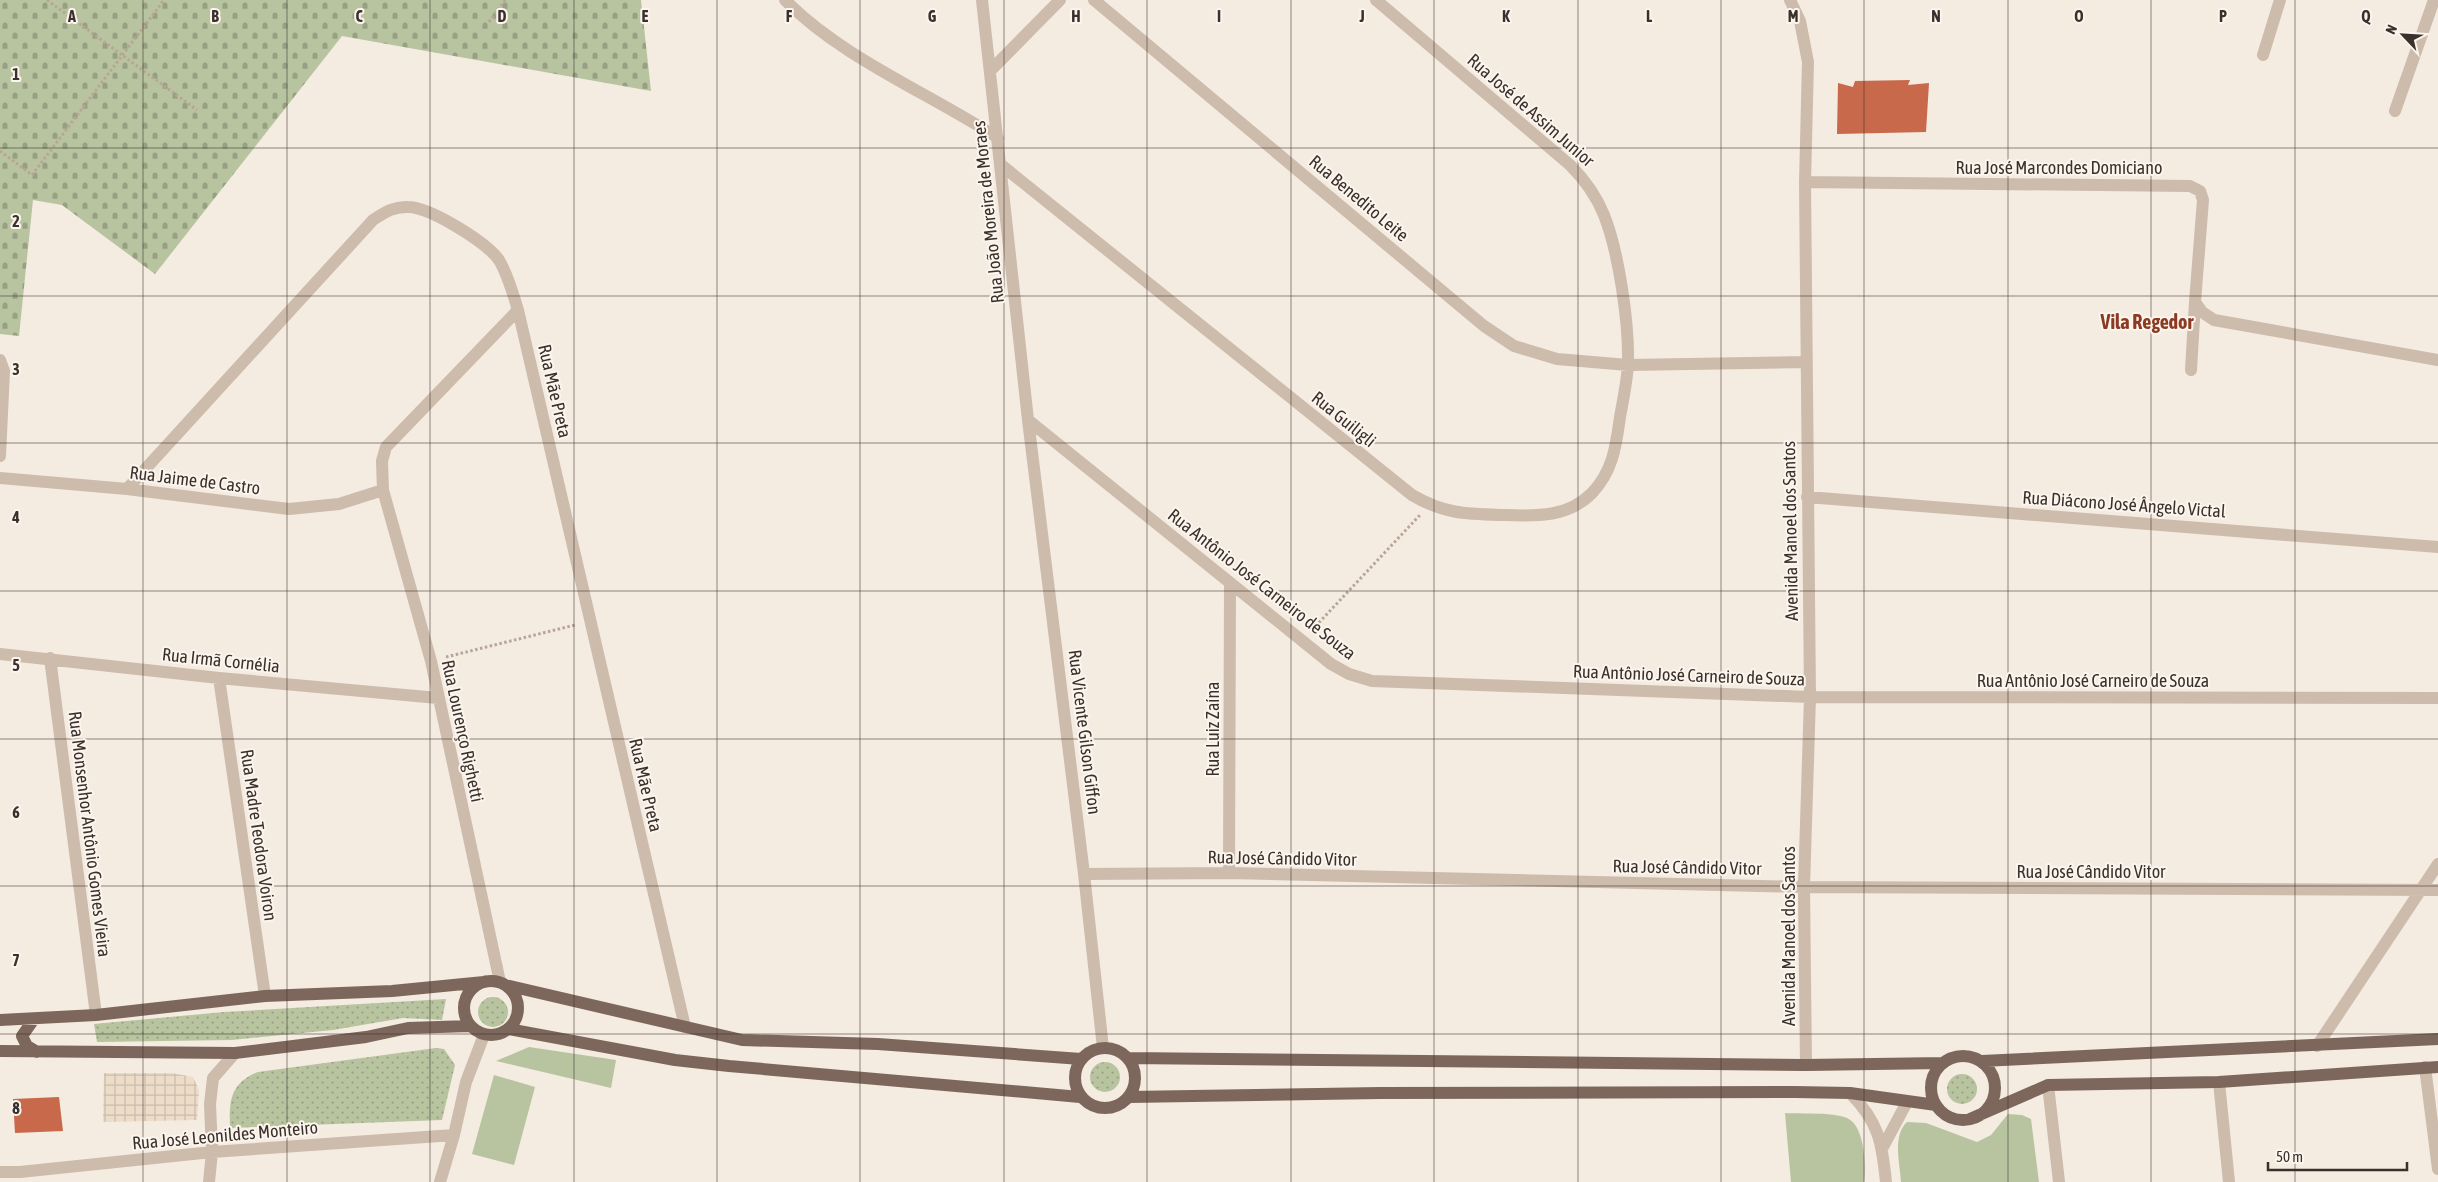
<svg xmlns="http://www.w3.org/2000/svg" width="2438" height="1182" viewBox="0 0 2438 1182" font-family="'Asap Condensed',sans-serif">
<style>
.grass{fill:url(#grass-dots)}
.cemetery{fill:url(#cemetery-stones)}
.park{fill:#b8c4a0}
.plaza{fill:url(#plaza-grid)}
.building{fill:#c8694b}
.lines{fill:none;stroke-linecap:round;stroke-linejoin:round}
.path{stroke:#b9a596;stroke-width:3;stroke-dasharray:2.5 2.5;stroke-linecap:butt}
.minor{stroke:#cdbbac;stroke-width:12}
.major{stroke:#7d675c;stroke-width:12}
.grid{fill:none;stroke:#3b302b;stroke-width:1;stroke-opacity:0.55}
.labels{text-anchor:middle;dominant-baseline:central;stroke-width:4;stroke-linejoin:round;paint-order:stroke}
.street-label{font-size:18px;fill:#3b302b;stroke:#fbf5ee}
.quarter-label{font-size:20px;font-weight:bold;fill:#8c3b22;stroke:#fbf5ee}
.grid-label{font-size:16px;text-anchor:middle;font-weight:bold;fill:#3b302b;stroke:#fbf5ee;stroke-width:4;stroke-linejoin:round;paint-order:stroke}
</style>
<defs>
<pattern id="grass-dots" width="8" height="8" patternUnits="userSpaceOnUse" patternTransform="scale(1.25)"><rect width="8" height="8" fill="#b8c4a0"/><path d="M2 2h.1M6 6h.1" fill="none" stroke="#97a083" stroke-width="1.8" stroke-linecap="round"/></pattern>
<pattern id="cemetery-stones" width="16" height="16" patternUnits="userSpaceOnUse" patternTransform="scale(1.25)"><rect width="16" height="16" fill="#b8c4a0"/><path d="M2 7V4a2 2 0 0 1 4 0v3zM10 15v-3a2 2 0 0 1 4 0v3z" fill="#97a083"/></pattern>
<pattern id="plaza-grid" width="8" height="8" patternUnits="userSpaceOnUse" patternTransform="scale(1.25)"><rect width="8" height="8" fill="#ecdcc8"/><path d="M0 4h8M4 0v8" fill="none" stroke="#cbbdac"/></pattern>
</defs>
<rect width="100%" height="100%" fill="#f4ebe1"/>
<path class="grass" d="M478 1012a15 15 0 1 1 30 0a15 15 0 1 1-30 0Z
M 446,999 L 442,1020 L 403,1018 L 333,1030 L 232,1040 L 97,1042 L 94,1024 L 224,1012 Z
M 436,1048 L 444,1049 L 455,1065 L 442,1120 L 230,1128 C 229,1101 230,1083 258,1072 Z
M1090 1077a15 15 0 1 1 30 0a15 15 0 1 1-30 0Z
M1947 1089a15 15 0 1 1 30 0a15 15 0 1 1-30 0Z"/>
<path class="cemetery" d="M 0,0 L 641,0 L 651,91 L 342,36 L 155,274 L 62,205 L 33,200 L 19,336 L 0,334 Z"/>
<path class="park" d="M 529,1047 L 616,1060 L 611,1088 L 496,1061 Z
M 494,1075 L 535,1087 L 514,1165 L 472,1154 Z
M 1785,1113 C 1802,1114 1832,1112 1847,1118 C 1865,1126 1866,1165 1864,1182 L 1791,1182 Z
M 2008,1114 L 2022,1115 L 2031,1119 L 2039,1182 L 1901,1182 C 1900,1163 1892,1136 1907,1122 L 1926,1123 L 1977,1142 L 1991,1135 Z"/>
<path class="plaza" d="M 104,1073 L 172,1073 L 193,1077 L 199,1090 L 197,1120 L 103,1122 Z"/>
<path class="building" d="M 1910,80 L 1908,85 L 1929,83 L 1926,132 L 1837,134 L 1838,83 L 1853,87 L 1855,81 Z
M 59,1097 L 63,1131 L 15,1133 L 13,1099 Z"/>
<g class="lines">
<path class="path" d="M 47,0 L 197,110
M 489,22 L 505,0
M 0,151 L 32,175 L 164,0
M 1312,630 L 1420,515
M 446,657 L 575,625"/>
<path class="minor" d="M 785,0 C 842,58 929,93 998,138
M 982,0 L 1028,420 L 1084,874 L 1103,1048
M 1094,0 L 1484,326 L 1514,346 L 1557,359 L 1628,365 L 1806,362
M 1790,0 L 1800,21 L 1808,62 L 1805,182 L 1810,697 L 1804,887 L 1806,1065
M 2263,55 L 2280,0
M 991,70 L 1060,0
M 2395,111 L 2434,0
M 1000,164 L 1412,495 C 1444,514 1467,514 1503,515 C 1535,516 1568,518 1592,493 C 1613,471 1616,446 1620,417 C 1623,400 1627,382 1628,364 C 1629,323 1619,253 1604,215 C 1596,195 1585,180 1570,165 L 1376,0
M 1805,182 L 2190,186 L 2200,191 L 2203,200 L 2195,302 L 2202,312 L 2214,320 L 2438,360
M 0,360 L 4,371 L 0,456
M 2191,370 L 2195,302
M 1028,420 L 1331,664 L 1349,674 L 1372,681 L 1810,697 L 2438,698
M 0,478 L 127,489 L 289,509 L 339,504 L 383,490
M 127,489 L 373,220 C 384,213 394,206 408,207 C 430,207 486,242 499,260 C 508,275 513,294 518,310 L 685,1027
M 1807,497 L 2438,547
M 0,654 L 219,678 L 438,698
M 50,658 L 96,1015
M 219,678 L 265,996
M 1229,873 L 1230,584
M 1084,874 L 1229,873 L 1804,887 L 2438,890
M 500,982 L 431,661 L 383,490 L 382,461 L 386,447 L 518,310
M 2317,1046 L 2438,864
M 2425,1067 L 2438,1169
M 2219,1082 L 2229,1182
M 2048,1085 L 2059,1182
M 1850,1093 C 1879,1122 1882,1143 1886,1182
M 1883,1147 L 1907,1102
M 0,1172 L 20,1172 L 212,1152 L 454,1135
M 209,1182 L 212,1152 L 210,1104 L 213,1078 L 235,1053
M 440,1182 L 454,1135 L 466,1082 L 484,1035"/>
<path class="major" d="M464 1008a27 27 0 1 1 54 0a27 27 0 1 1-54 0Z
M 505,985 L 742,1040 L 878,1044 L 1081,1059
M 34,1019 L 22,1036 L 27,1046 L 37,1052
M 0,1020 L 96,1015 L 265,996 L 392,991 L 484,982
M 508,1029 L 675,1060 L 729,1066 L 1080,1097
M1075 1078a30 30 0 1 1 60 0a30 30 0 1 1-60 0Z
M 0,1051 L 235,1053 L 366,1037 L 408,1028 L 470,1026
M1931 1088a32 32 0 1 1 64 0a32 32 0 1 1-64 0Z
M 1129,1058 L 1806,1065 L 1942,1063
M 1982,1061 L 2438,1039
M 1129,1097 L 1380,1093 L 1795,1092 L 1850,1093 L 1936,1105
M 1970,1119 L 2048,1085 L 2219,1082 L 2438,1067"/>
</g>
<path class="grid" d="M 143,0 L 143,1182M 287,0 L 287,1182M 430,0 L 430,1182M 574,0 L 574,1182M 717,0 L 717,1182M 860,0 L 860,1182M 1004,0 L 1004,1182M 1147,0 L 1147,1182M 1291,0 L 1291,1182M 1434,0 L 1434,1182M 1578,0 L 1578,1182M 1721,0 L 1721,1182M 1864,0 L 1864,1182M 2008,0 L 2008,1182M 2151,0 L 2151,1182M 2295,0 L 2295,1182M 0,148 L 2438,148M 0,296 L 2438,296M 0,443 L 2438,443M 0,591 L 2438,591M 0,739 L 2438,739M 0,886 L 2438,886M 0,1034 L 2438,1034"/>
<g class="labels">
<g class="street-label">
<text transform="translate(1531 110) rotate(41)">Rua José de Assim Junior</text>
<text x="2059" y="167">Rua José Marcondes Domiciano</text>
<text transform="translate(1359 198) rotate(40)">Rua Benedito Leite</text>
<text transform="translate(988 212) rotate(-96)">Rua João Moreira de Moraes</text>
<text transform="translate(555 391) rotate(77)">Rua Mãe Preta</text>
<text transform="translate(1344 419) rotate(39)">Rua Guiligli</text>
<text transform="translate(195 480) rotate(7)">Rua Jaime de Castro</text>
<text transform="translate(2124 504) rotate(4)">Rua Diácono José Ângelo Victal</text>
<text transform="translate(1790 531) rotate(-91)">Avenida Manoel dos Santos</text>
<text transform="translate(1262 584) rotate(38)">Rua Antônio José Carneiro de Souza</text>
<text transform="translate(221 660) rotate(6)">Rua Irmã Cornélia</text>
<text transform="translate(1689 675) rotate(2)">Rua Antônio José Carneiro de Souza</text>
<text x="2093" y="680">Rua Antônio José Carneiro de Souza</text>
<text transform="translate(1212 729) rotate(-90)">Rua Luiz Zaína</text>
<text transform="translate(463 731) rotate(78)">Rua Lourenço Righetti</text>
<text transform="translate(1085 732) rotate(83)">Rua Vicente Gilson Giffon</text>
<text transform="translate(646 785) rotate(77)">Rua Mãe Preta</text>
<text transform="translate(90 834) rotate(83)">Rua Monsenhor Antônio Gomes Vieira</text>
<text transform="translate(259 835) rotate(82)">Rua Madre Teodora Voiron</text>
<text transform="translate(1282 858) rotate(1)">Rua José Cândido Vitor</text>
<text transform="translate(1687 867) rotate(1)">Rua José Cândido Vitor</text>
<text x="2091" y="871">Rua José Cândido Vitor</text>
<text transform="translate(1788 936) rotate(-90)">Avenida Manoel dos Santos</text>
<text transform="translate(225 1135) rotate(-5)">Rua José Leonildes Monteiro</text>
</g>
<g class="quarter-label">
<text x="2147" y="321">Vila Regedor</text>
</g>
</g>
<g class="grid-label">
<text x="72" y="22">A</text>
<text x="215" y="22">B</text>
<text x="359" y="22">C</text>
<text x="502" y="22">D</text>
<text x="645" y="22">E</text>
<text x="789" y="22">F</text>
<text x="932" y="22">G</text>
<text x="1076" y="22">H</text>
<text x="1219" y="22">I</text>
<text x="1362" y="22">J</text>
<text x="1506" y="22">K</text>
<text x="1649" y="22">L</text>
<text x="1793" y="22">M</text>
<text x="1936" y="22">N</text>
<text x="2079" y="22">O</text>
<text x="2223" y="22">P</text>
<text x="2366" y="22">Q</text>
<text x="16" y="80">1</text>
<text x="16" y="227">2</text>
<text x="16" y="375">3</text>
<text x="16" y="523">4</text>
<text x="16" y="671">5</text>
<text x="16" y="818">6</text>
<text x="16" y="966">7</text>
<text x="16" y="1114">8</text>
</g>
<g transform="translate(2403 35) rotate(295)" stroke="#fbf5ee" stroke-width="4" paint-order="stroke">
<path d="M0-4L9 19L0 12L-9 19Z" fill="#3b302b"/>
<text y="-8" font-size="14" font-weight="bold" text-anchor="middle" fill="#3b302b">N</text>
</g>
<path d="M2268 1162v8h139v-8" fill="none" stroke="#3b302b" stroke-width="2.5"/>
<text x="2276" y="1162" font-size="15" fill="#3b302b" stroke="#fbf5ee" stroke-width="4" paint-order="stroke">50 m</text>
</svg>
